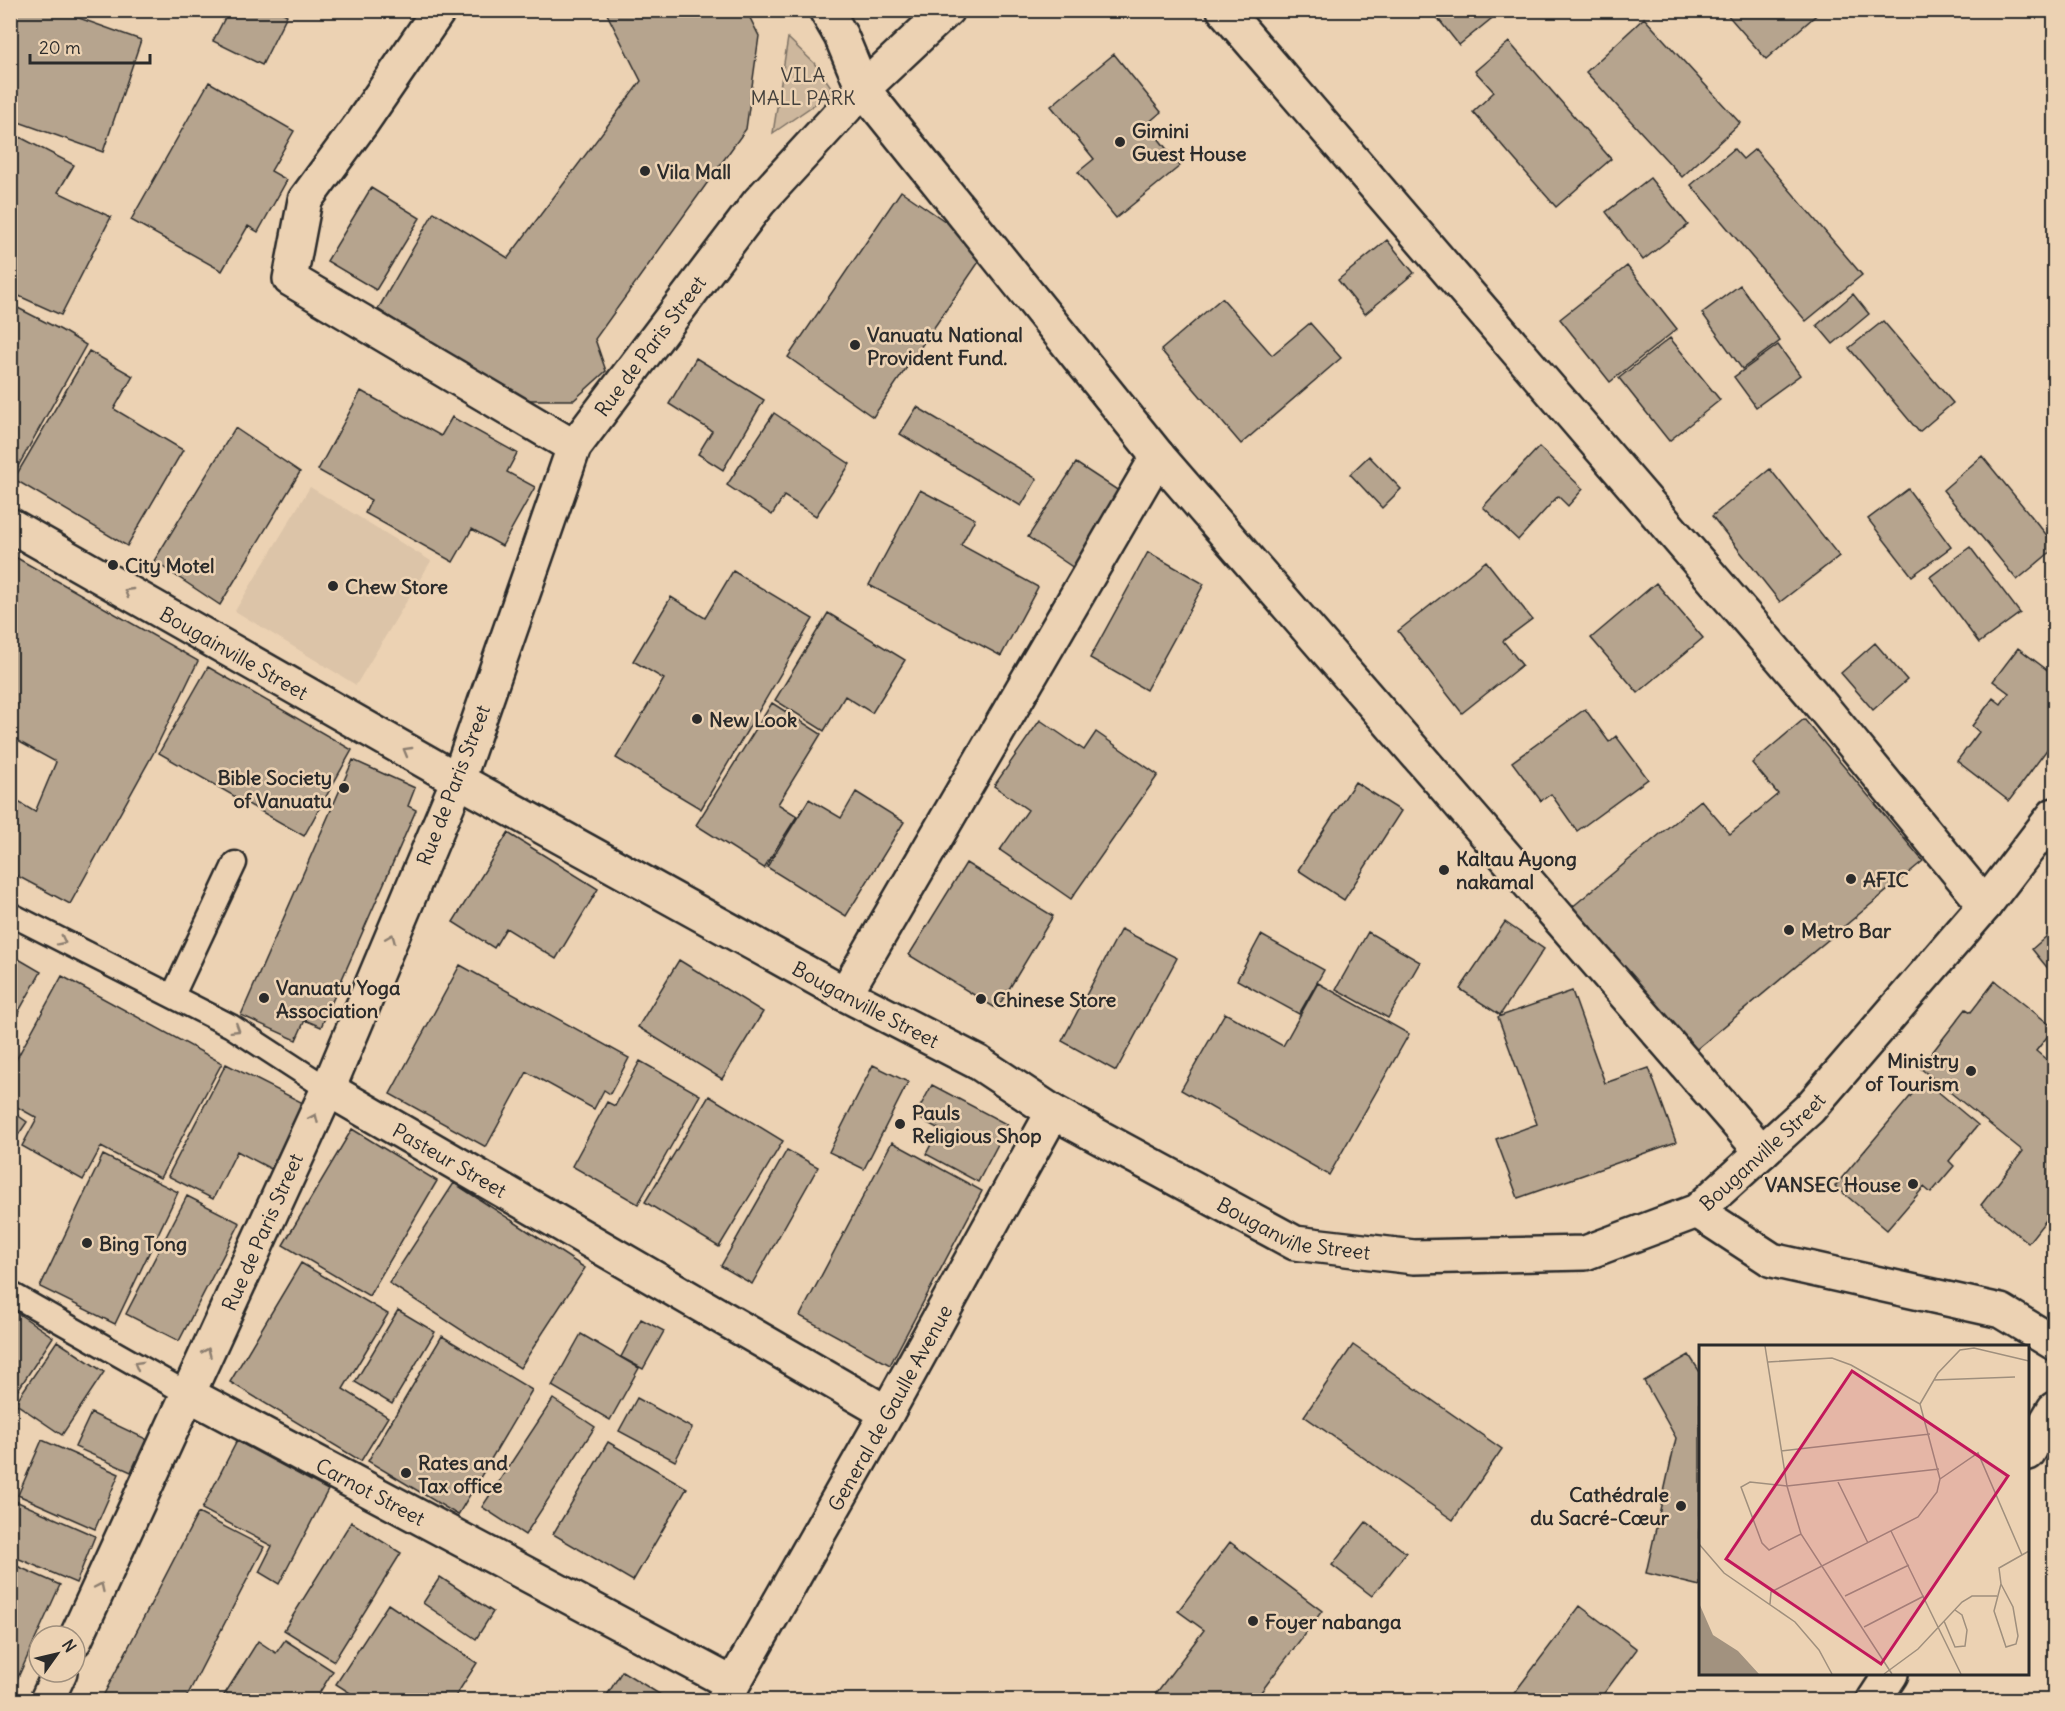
<svg xmlns="http://www.w3.org/2000/svg" width="2065" height="1711" viewBox="0 0 2065 1711" font-family="Delius,sans-serif">
<style>
.built{fill:#dcc4a8}
.green{fill:#cdb79d;stroke:#7c7164;stroke-width:1.5}
.building{fill:#b6a48e;stroke:#2b2b2b;stroke-width:1.5}
.lines{fill:none;stroke-linecap:round;stroke-linejoin:round}
.service-casing{stroke:#2b2b2b;stroke-width:27}
.minor-casing{stroke:#2b2b2b;stroke-width:38}
.tertiary-casing{stroke:#2b2b2b;stroke-width:38}
.service{stroke:#ecd2b3;stroke-width:22}
.minor{stroke:#ecd2b3;stroke-width:33}
.tertiary{stroke:#ecd2b3;stroke-width:33}
.oneway{stroke:#8c7e6f}
.poi-dot{fill:#2b2b2b;stroke:#ecd2b3;stroke-width:2}
.labels{text-anchor:middle;dominant-baseline:central;stroke-width:5;stroke-linejoin:round;paint-order:stroke}
.park-label{font-size:20px;fill:#43403c;stroke:#ecd2b3}
.poi-label{font-size:20px;font-weight:bold;fill:#2b2b2b;stroke:#ecd2b3;text-anchor:start}
.street-label{font-size:20px;fill:#2b2b2b;stroke:#ecd2b3}
.inset-road{fill:none;stroke:#9f8f7d;stroke-width:1.5}
.view{fill:#c2185b;fill-opacity:0.15;stroke:#c2185b;stroke-width:3}
.inset-edge{fill:none;stroke:#2b2b2b;stroke-width:3}
</style>
<rect width="100%" height="100%" fill="#ecd2b3"/>
<filter id="ink" filterUnits="userSpaceOnUse"><feTurbulence type="fractalNoise" baseFrequency=".0167" numOctaves="2"/><feDisplacementMap in="SourceGraphic" scale="12" xChannelSelector="R" yChannelSelector="G"/><feConvolveMatrix kernelMatrix="1 2 1 2 8 2 1 2 1" color-interpolation-filters="sRGB"/></filter>
<g filter="url(#ink)">
<path class="built" d="M 310,487 L 431,561 L 356,685 L 235,611 Z"/>
<path class="green" d="M 788,38 L 814,63 L 834,91 L 773,133 Z"/>
<path class="building" d="M 10,10 L 62,10 L 62,12 L 141,40 L 103,152 L 10,119 Z
M 229,10 L 278,10 L 287,15 L 262,65 L 213,41 Z
M 605,10 L 746,10 L 759,36 L 746,129 L 595,339 L 606,371 L 574,400 L 515,400 L 378,309 L 434,212 L 508,258 L 641,81 Z
M 1443,10 L 1502,10 L 1459,45 L 1436,16 Z
M 1726,10 L 1822,10 L 1766,59 L 1725,12 Z
M 1644,18 L 1740,123 L 1682,177 L 1586,72 Z
M 1509,42 L 1611,159 L 1556,207 L 1473,112 L 1494,92 L 1475,71 Z
M 1114,54 L 1161,112 L 1147,124 L 1180,166 L 1116,218 L 1078,172 L 1094,159 L 1051,106 Z
M 209,82 L 294,131 L 271,171 L 287,180 L 258,232 L 248,226 L 222,271 L 131,220 Z
M 10,132 L 74,165 L 58,192 L 111,217 L 61,315 L 10,292 Z
M 1734,149 L 1743,159 L 1755,149 L 1862,275 L 1806,321 L 1691,185 Z
M 1650,178 L 1688,225 L 1643,260 L 1606,212 Z
M 371,188 L 420,218 L 376,290 L 327,261 Z
M 901,191 L 987,250 L 873,417 L 788,357 Z
M 1387,240 L 1414,273 L 1365,314 L 1338,280 Z
M 1627,266 L 1677,329 L 1610,382 L 1560,319 Z
M 1740,285 L 1780,341 L 1742,369 L 1702,313 Z
M 1853,294 L 1869,314 L 1833,344 L 1817,325 Z
M 1222,298 L 1272,355 L 1310,323 L 1341,358 L 1241,444 L 1161,350 Z
M 10,304 L 61,330 L 86,345 L 12,477 L 10,476 Z
M 1883,321 L 1953,403 L 1919,432 L 1849,348 Z
M 1670,338 L 1720,400 L 1669,441 L 1619,378 Z
M 1778,345 L 1800,375 L 1756,407 L 1734,377 Z
M 89,351 L 133,376 L 114,409 L 183,450 L 127,546 L 14,479 Z
M 696,358 L 764,400 L 723,470 L 698,454 L 712,431 L 669,404 Z
M 361,391 L 441,436 L 452,417 L 517,453 L 507,472 L 535,487 L 502,546 L 472,529 L 453,562 L 365,513 L 371,500 L 318,470 Z
M 917,407 L 1037,479 L 1021,506 L 900,434 Z
M 774,413 L 850,464 L 816,516 L 784,496 L 772,515 L 727,485 Z
M 235,428 L 300,472 L 220,605 L 154,561 Z
M 1539,447 L 1583,489 L 1568,506 L 1558,496 L 1518,540 L 1483,507 Z
M 1369,456 L 1401,489 L 1382,508 L 1350,474 Z
M 1982,456 L 2054,544 L 2054,549 L 2017,580 L 1943,490 Z
M 1076,463 L 1125,495 L 1077,570 L 1028,537 Z
M 1770,469 L 1839,556 L 1780,602 L 1712,516 Z
M 1908,489 L 1951,547 L 1912,576 L 1868,519 Z
M 920,490 L 975,519 L 961,545 L 1038,587 L 1001,656 L 869,585 Z
M 1970,547 L 2020,613 L 1979,643 L 1930,577 Z
M 1148,552 L 1204,584 L 1146,690 L 1090,658 Z
M 10,554 L 198,661 L 154,752 L 70,904 L 10,872 L 10,797 L 35,812 L 56,762 L 16,740 L 10,745 Z
M 1486,561 L 1532,619 L 1503,641 L 1522,665 L 1462,713 L 1398,631 Z
M 733,571 L 813,619 L 701,809 L 616,758 L 664,679 L 633,661 L 671,597 L 705,618 Z
M 1656,583 L 1703,638 L 1638,693 L 1591,638 Z
M 828,613 L 905,660 L 872,713 L 845,696 L 824,731 L 775,700 Z
M 1875,643 L 1907,680 L 1873,710 L 1841,673 Z
M 2018,648 L 2054,675 L 2054,740 L 2009,801 L 1957,761 L 1979,732 L 1972,726 L 1993,698 L 2001,704 L 2009,693 L 1993,681 Z
M 208,667 L 352,750 L 304,836 L 159,753 Z
M 772,703 L 821,734 L 778,804 L 797,816 L 764,868 L 696,825 Z
M 1585,709 L 1609,742 L 1616,736 L 1648,779 L 1577,831 L 1551,794 L 1541,801 L 1512,762 Z
M 1804,719 L 1923,861 L 1686,1058 L 1565,913 L 1701,800 L 1730,834 L 1778,794 L 1752,763 Z
M 1040,720 L 1084,750 L 1096,732 L 1158,775 L 1071,899 L 1000,850 L 1028,810 L 994,786 Z
M 353,760 L 415,788 L 408,806 L 416,810 L 321,1027 L 305,1020 L 296,1040 L 241,1015 Z
M 1355,782 L 1401,811 L 1344,900 L 1298,870 Z
M 856,792 L 904,822 L 846,916 L 767,867 L 809,799 L 841,818 Z
M 508,833 L 598,889 L 556,959 L 506,928 L 494,948 L 453,922 Z
M 966,863 L 1053,916 L 997,1009 L 909,955 Z
M 1505,922 L 1544,949 L 1500,1015 L 1460,989 Z
M 1121,929 L 1177,958 L 1116,1071 L 1062,1041 Z
M 2054,930 L 2054,976 L 2032,949 Z
M 1368,932 L 1420,962 L 1388,1018 L 1336,989 Z
M 1261,935 L 1324,970 L 1299,1014 L 1237,980 Z
M 10,954 L 41,972 L 10,1027 Z
M 679,960 L 763,1012 L 722,1079 L 638,1027 Z
M 460,965 L 629,1058 L 610,1094 L 604,1090 L 594,1109 L 527,1072 L 486,1147 L 390,1094 Z
M 62,976 L 222,1063 L 160,1178 L 101,1147 L 83,1180 L 22,1146 L 37,1118 L 10,1103 L 10,1071 Z
M 1995,981 L 2054,1028 L 2036,1051 L 2054,1066 L 2054,1210 L 2028,1243 L 1981,1205 L 2023,1151 L 1920,1068 L 1966,1009 L 1971,1012 Z
M 1318,983 L 1409,1034 L 1329,1175 L 1181,1090 L 1225,1013 L 1283,1046 Z
M 1572,991 L 1605,1083 L 1649,1068 L 1676,1142 L 1518,1198 L 1496,1139 L 1537,1124 L 1498,1017 Z
M 640,1061 L 700,1095 L 638,1204 L 572,1166 L 607,1102 L 615,1106 Z
M 226,1064 L 303,1103 L 271,1169 L 237,1151 L 213,1199 L 168,1176 Z
M 873,1065 L 908,1082 L 864,1169 L 829,1152 Z
M 1924,1080 L 1978,1125 L 1949,1161 L 1954,1166 L 1931,1193 L 1924,1187 L 1887,1230 L 1835,1186 Z
M 932,1085 L 1008,1125 L 978,1182 L 926,1154 L 939,1129 L 915,1116 Z
M 709,1096 L 783,1141 L 719,1247 L 645,1202 Z
M 10,1110 L 27,1122 L 10,1147 Z
M 352,1129 L 437,1181 L 369,1296 L 283,1245 Z
M 892,1142 L 982,1191 L 890,1365 L 800,1316 Z
M 787,1150 L 818,1167 L 752,1284 L 721,1266 Z
M 103,1155 L 178,1192 L 115,1324 L 40,1287 Z
M 454,1183 L 585,1268 L 520,1368 L 389,1283 Z
M 187,1196 L 240,1223 L 179,1341 L 126,1314 Z
M 301,1263 L 388,1314 L 343,1389 L 388,1417 L 361,1461 L 230,1382 Z
M 10,1308 L 53,1337 L 10,1402 Z
M 398,1310 L 435,1332 L 392,1404 L 355,1382 Z
M 641,1319 L 664,1331 L 643,1369 L 621,1357 Z
M 581,1334 L 639,1368 L 610,1420 L 552,1386 Z
M 442,1336 L 532,1390 L 458,1515 L 368,1461 Z
M 57,1341 L 104,1372 L 62,1435 L 15,1403 Z
M 1353,1345 L 1502,1449 L 1453,1520 L 1304,1416 Z
M 1689,1355 L 1700,1372 L 1700,1586 L 1646,1573 L 1676,1438 L 1644,1381 Z
M 637,1398 L 692,1428 L 675,1461 L 619,1431 Z
M 553,1399 L 595,1427 L 525,1535 L 482,1507 Z
M 91,1413 L 146,1439 L 131,1472 L 75,1447 Z
M 42,1440 L 119,1474 L 95,1529 L 18,1495 Z
M 237,1441 L 328,1490 L 279,1584 L 259,1572 L 272,1546 L 202,1509 Z
M 608,1442 L 687,1488 L 633,1581 L 553,1534 Z
M 11,1499 L 95,1536 L 76,1583 L 10,1555 Z
M 198,1513 L 264,1547 L 185,1700 L 101,1700 Z
M 351,1522 L 401,1553 L 334,1661 L 284,1630 Z
M 1366,1522 L 1406,1553 L 1372,1596 L 1332,1565 Z
M 1230,1542 L 1322,1611 L 1255,1700 L 1151,1700 L 1204,1630 L 1178,1611 Z
M 10,1563 L 60,1585 L 10,1695 Z
M 440,1577 L 493,1612 L 476,1639 L 423,1603 Z
M 388,1604 L 477,1663 L 453,1700 L 361,1700 L 336,1684 Z
M 1580,1606 L 1637,1649 L 1599,1700 L 1509,1700 Z
M 285,1640 L 333,1671 L 315,1700 L 221,1700 L 258,1641 L 276,1653 Z
M 622,1671 L 669,1700 L 604,1700 Z"/>
<g class="lines">
<g class="service-casing">
<path id="service" d="M 10,914 L 231,1026 L 328,1089
M 173,995 L 235,863
M 10,1293 L 188,1394"/>
</g>
<g class="minor-casing">
<g id="minor">
<path d="M 439,10 L 361,124 L 305,200 L 290,279 L 574,447"/>
<path d="M 826,10 L 841,36 L 863,89 L 1158,456 L 1762,1152"/>
<path id="s1" d="M 947,10 L 863,89 L 759,202 L 574,447 L 458,780 L 845,994 L 979,1063 L 1053,1112 L 1295,1243 L 1414,1257 L 1585,1253 L 1697,1211 L 1809,1109 L 1985,905 L 2054,815"/>
<path d="M 1224,10 L 1812,694 L 1985,905"/>
<path d="M 845,994 L 1158,456"/>
<path id="s2" d="M 328,1089 L 887,1413"/>
<path d="M 1697,1211 L 1772,1260 L 2001,1311 L 2054,1343"/>
<path id="s3" d="M 188,1394 L 733,1684"/>
<path d="M 2028,1453 L 2054,1409"/>
<path id="s4" d="M 724,1700 L 887,1413 L 1053,1112"/>
<path d="M 1874,1700 L 1891,1674"/>
</g>
</g>
<g class="tertiary-casing">
<g id="tertiary">
<path id="s5" d="M 10,525 L 458,780 L 328,1089 L 75,1640"/>
<path d="M 47,1700 L 60,1672"/>
</g>
</g>
<use href="#service" class="service"/>
<use href="#minor" class="minor"/>
<use href="#tertiary" class="tertiary"/>
</g>
<defs><path id="oneway-chevron" d="M-2-3.5L2.5 0L-2 3.5" fill="none" stroke-width="1.6" stroke-linecap="round" stroke-linejoin="round" transform="scale(1.5)"/></defs>
<g class="oneway">
<use href="#oneway-chevron" transform="translate(128 592) rotate(-150)"/>
<use href="#oneway-chevron" transform="translate(407 751) rotate(-150)"/>
<use href="#oneway-chevron" transform="translate(391 938) rotate(-67)"/>
<use href="#oneway-chevron" transform="translate(62 941) rotate(27)"/>
<use href="#oneway-chevron" transform="translate(236 1029) rotate(32)"/>
<use href="#oneway-chevron" transform="translate(314 1118) rotate(-66)"/>
<use href="#oneway-chevron" transform="translate(207 1352) rotate(-66)"/>
<use href="#oneway-chevron" transform="translate(138 1365) rotate(-150)"/>
<use href="#oneway-chevron" transform="translate(100 1587) rotate(-65)"/>
</g>
</g>
<g class="poi-dot">
<circle cx="1120" cy="142" r="6"/>
<circle cx="645" cy="171" r="6"/>
<circle cx="855" cy="345" r="6"/>
<circle cx="113" cy="565" r="6"/>
<circle cx="333" cy="586" r="6"/>
<circle cx="697" cy="719" r="6"/>
<circle cx="344" cy="788" r="6"/>
<circle cx="1444" cy="870" r="6"/>
<circle cx="1851" cy="879" r="6"/>
<circle cx="1789" cy="930" r="6"/>
<circle cx="264" cy="998" r="6"/>
<circle cx="981" cy="999" r="6"/>
<circle cx="1971" cy="1071" r="6"/>
<circle cx="900" cy="1124" r="6"/>
<circle cx="1913" cy="1184" r="6"/>
<circle cx="87" cy="1243" r="6"/>
<circle cx="406" cy="1473" r="6"/>
<circle cx="1681" cy="1506" r="6"/>
<circle cx="1253" cy="1621" r="6"/>
</g>
<g class="labels">
<g class="park-label">
<text x="803" y="74">VILA<tspan x="803" dy="23">MALL PARK</tspan></text>
</g>
<g class="poi-label">
<text x="1132" y="130">Gimini<tspan x="1132" dy="23">Guest House</tspan></text>
<text x="657" y="171">Vila Mall</text>
<text x="867" y="334">Vanuatu National<tspan x="867" dy="23">Provident Fund.</tspan></text>
<text x="125" y="565">City Motel</text>
<text x="345" y="586">Chew Store</text>
<text x="709" y="719">New Look</text>
<text x="332" y="777" text-anchor="end">Bible Society<tspan x="332" dy="23">of Vanuatu</tspan></text>
<text x="1456" y="858">Kaltau Ayong<tspan x="1456" dy="23">nakamal</tspan></text>
<text x="1863" y="879">AFIC</text>
<text x="1801" y="930">Metro Bar</text>
<text x="276" y="987">Vanuatu Yoga<tspan x="276" dy="23">Association</tspan></text>
<text x="993" y="999">Chinese Store</text>
<text x="1959" y="1060" text-anchor="end">Ministry<tspan x="1959" dy="23">of Tourism</tspan></text>
<text x="912" y="1112">Pauls<tspan x="912" dy="23">Religious Shop</tspan></text>
<text x="1901" y="1184" text-anchor="end">VANSEC House</text>
<text x="99" y="1243">Bing Tong</text>
<text x="418" y="1462">Rates and<tspan x="418" dy="23">Tax office</tspan></text>
<text x="1669" y="1494" text-anchor="end">Cathédrale<tspan x="1669" dy="23">du Sacré-Cœur</tspan></text>
<text x="1265" y="1621">Foyer nabanga</text>
</g>
<g class="street-label">
<text transform="translate(650 346) rotate(-53)">Rue de Paris Street</text>
<text stroke="none"><textPath href="#s5" startOffset="258">Bougainville Street</textPath></text>
<text transform="translate(453 785) rotate(-69)">Rue de Paris Street</text>
<text stroke="none"><textPath href="#s1" startOffset="1394">Bouganville Street</textPath></text>
<text stroke="none"><textPath href="#s1" startOffset="2384">Bouganville Street</textPath></text>
<text stroke="none"><textPath href="#s2" startOffset="141">Pasteur Street</textPath></text>
<text stroke="none"><textPath href="#s1" startOffset="1880">Bouganville Street</textPath></text>
<text transform="translate(262 1232) rotate(-66)">Rue de Paris Street</text>
<text stroke="none"><textPath href="#s4" startOffset="336">General de Gaulle Avenue</textPath></text>
<text stroke="none"><textPath href="#s3" startOffset="207">Carnot Street</textPath></text>
</g>
</g>
<g transform="translate(1699 1345)">
<rect width="330" height="330" fill="#ecd2b3"/>
<path d="M 0,258 L 14,290 L 39,306 L 60,329 L 0,329 Z" fill="#a2927f"/>
<path class="inset-road" d="M 66,1 L 88,141 L 102,189 L 193,329M 69,17 L 133,13 L 152,20 L 221,59 L 241,134 L 238,147 L 219,172 L 72,247 L 71,259M 235,35 L 316,32M 221,59 L 239,28 L 261,5 L 275,3 L 330,16M 82,106 L 231,89M 241,134 L 279,108 L 323,210M 139,137 L 169,198M 192,186 L 262,329M 102,189 L 70,205 L 63,198 L 42,142 L 51,137 L 88,141 L 240,124M 0,199 L 25,228 L 96,277 L 120,305 L 133,329M 302,239 L 314,262 L 319,291 L 317,299 L 307,302 L 295,266 L 302,239 L 300,223 L 330,206M 146,251 L 210,220M 245,276 L 256,302 L 266,301 L 268,285 L 263,270 L 256,265M 165,282 L 225,251M 185,329 L 219,304 L 263,257 L 273,251 L 298,251"/>
<path class="view" d="M 153,26 L 309,131 L 182,319 L 27,214 Z"/>
<rect width="330" height="330" class="inset-edge"/>
</g>
<rect width="2065" height="1711" fill="none" stroke="#ecd2b3" stroke-width="36"/>
<rect x="18" y="18" width="2029" height="1675" fill="none" stroke="#2b2b2b" stroke-width="2" filter="url(#ink)"/>
<g transform="translate(57 1654) rotate(56)"><circle r="28" fill="#ecd2b3" stroke="#9f8f7d" stroke-width="1.5"/>
<path d="M0-4.5L10 22L0 15L-10 22Z" fill="#2b2b2b"/>
<text y="-9" font-size="16" font-weight="bold" text-anchor="middle" fill="#2b2b2b">N</text>
</g>
<path d="M30 54v9h120v-9" fill="none" stroke="#2b2b2b" stroke-width="3"/>
<text x="39" y="54" font-size="18" fill="#2b2b2b" stroke="#ecd2b3" stroke-width="4.5" paint-order="stroke">20 m</text>
</svg>
